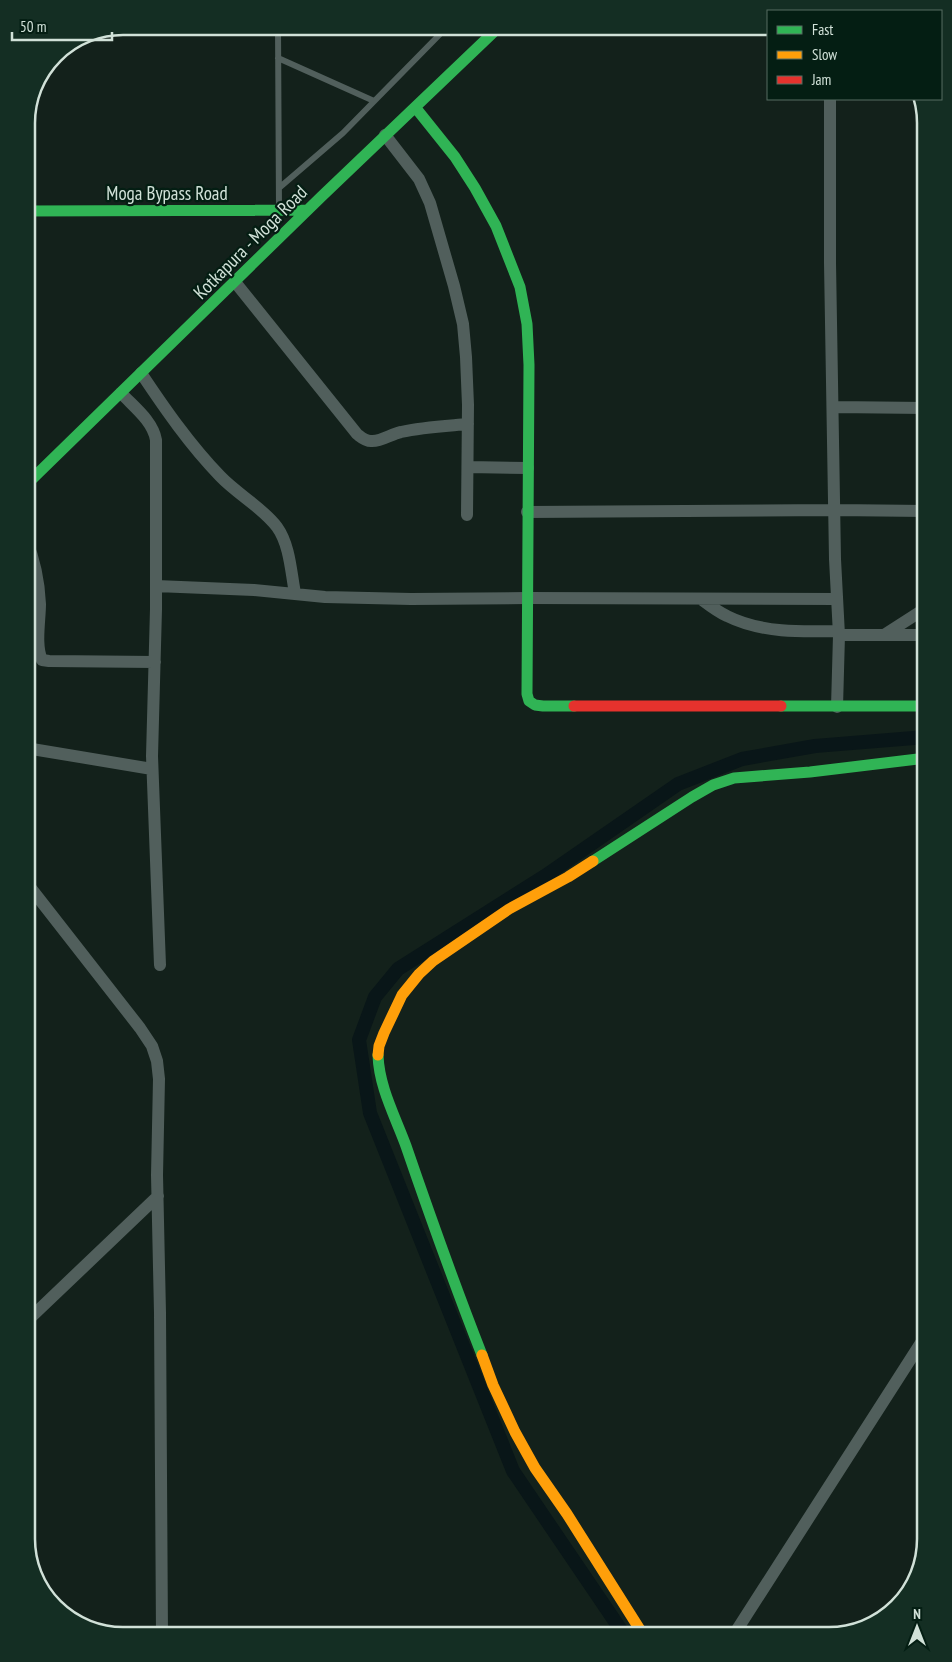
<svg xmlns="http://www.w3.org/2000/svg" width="952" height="1662" viewBox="0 0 952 1662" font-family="'PT Sans Narrow',sans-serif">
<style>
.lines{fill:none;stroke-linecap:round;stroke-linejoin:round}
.canal{stroke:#091618;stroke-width:14}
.lane{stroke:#515f5c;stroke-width:6}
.street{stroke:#515f5c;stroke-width:12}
.fast{stroke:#30b455;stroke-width:11}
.slow{stroke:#ff9f0a;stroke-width:11}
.jam{stroke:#e5322d;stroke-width:11}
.labels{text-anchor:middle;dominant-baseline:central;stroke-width:4.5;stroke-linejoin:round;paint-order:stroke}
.street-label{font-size:19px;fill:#d1e1d8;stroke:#041e13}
.rim{fill:none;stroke:#d1e1d8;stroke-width:2.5}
</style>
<rect width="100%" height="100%" fill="#13211b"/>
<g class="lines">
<path class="canal" d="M 625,1636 L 513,1471 L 370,1113 L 359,1040 L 375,997 L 398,969 L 545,876 L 678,784 L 742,759 L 815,746 L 926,737"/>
<path class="lane" d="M 278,26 L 279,210
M 278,58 L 374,101
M 279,188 L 343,133 L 448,26"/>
<path class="street" d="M 830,99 L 830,263 L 835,559 L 839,635 L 837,707
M 385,135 L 419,179 L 430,203 L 454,286 L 463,324 L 466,357 L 468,405 L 467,515
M 235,282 L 357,434 C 361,437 365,441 371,441 C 381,442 391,434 401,432 C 423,427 446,426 468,424
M 141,373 C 165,409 190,445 220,476 C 237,494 263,508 277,527 C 290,545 291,573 295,593
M 121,393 C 134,407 153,421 156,440 L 156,609 L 152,756 L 160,965
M 833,407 L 926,408
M 468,467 L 528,468
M 527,512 L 834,510 L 926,511
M 26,539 C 35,561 39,581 40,604 C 40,620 35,646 42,660 L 49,661 L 155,662
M 156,586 L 254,590 L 325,597 L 411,599 L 527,598 L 837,599
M 701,599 C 709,605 718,612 727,616 C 761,633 801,632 839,631
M 839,635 L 926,635
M 884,635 L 926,608
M 26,748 L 152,769
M 26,882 L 140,1028 L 152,1046 L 157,1061 L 159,1079 L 157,1175 L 160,1313 L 162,1636
M 26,1322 L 158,1196
M 733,1636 L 926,1335"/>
<path class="fast" d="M 415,107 L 455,157 L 475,188 L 496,226 L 520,287 L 527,324 L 529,365 L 527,694 L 529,701 L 535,705 L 543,706 L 574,706
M 26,211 L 307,210
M 26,485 L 321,197 L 500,26
M 781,706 L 926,706
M 593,861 L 692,797 L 713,785 L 734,778 L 810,772 L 926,758
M 378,1055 C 379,1087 395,1116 406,1146 C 430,1216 455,1286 482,1355"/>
<path class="slow" d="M 378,1055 L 379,1046 L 384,1033 L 402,995 L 419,974 L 433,961 L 509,909 L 568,877 L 593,861
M 482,1355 L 493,1385 L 515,1432 L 535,1468 L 567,1514 L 644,1636"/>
<path class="jam" d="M 574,706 L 781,706"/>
</g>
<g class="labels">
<g class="street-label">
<text x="167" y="193">Moga Bypass Road</text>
<text transform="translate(250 242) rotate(-45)">Kotkapura - Moga Road</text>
</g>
</g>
<path d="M0 0H952V1662H0ZM123 35H829A88 88 0 0 1 917 123V1539A88 88 0 0 1 829 1627H123A88 88 0 0 1 35 1539V123A88 88 0 0 1 123 35Z" fill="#142e23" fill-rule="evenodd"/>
<path class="rim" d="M123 35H829A88 88 0 0 1 917 123V1539A88 88 0 0 1 829 1627H123A88 88 0 0 1 35 1539V123A88 88 0 0 1 123 35Z"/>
<rect x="767" y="10" width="175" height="90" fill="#041e13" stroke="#566c62"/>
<rect x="777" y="26" width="25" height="8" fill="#30b455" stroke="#566c62"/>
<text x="812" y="35" font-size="15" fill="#d1e1d8">Fast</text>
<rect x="777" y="51" width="25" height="8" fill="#ff9f0a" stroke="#566c62"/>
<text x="812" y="60" font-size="15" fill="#d1e1d8">Slow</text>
<rect x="777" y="76" width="25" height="8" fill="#e5322d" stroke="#566c62"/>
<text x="812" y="85" font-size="15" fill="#d1e1d8">Jam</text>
<g transform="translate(917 1627)" stroke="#041e13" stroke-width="4" paint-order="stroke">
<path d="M0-4L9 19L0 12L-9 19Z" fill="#d1e1d8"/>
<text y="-8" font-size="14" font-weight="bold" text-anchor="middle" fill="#d1e1d8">N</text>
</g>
<path d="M12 32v8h100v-8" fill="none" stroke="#d1e1d8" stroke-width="2.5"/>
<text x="20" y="32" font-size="15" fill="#d1e1d8" stroke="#041e13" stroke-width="4" paint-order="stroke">50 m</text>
</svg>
